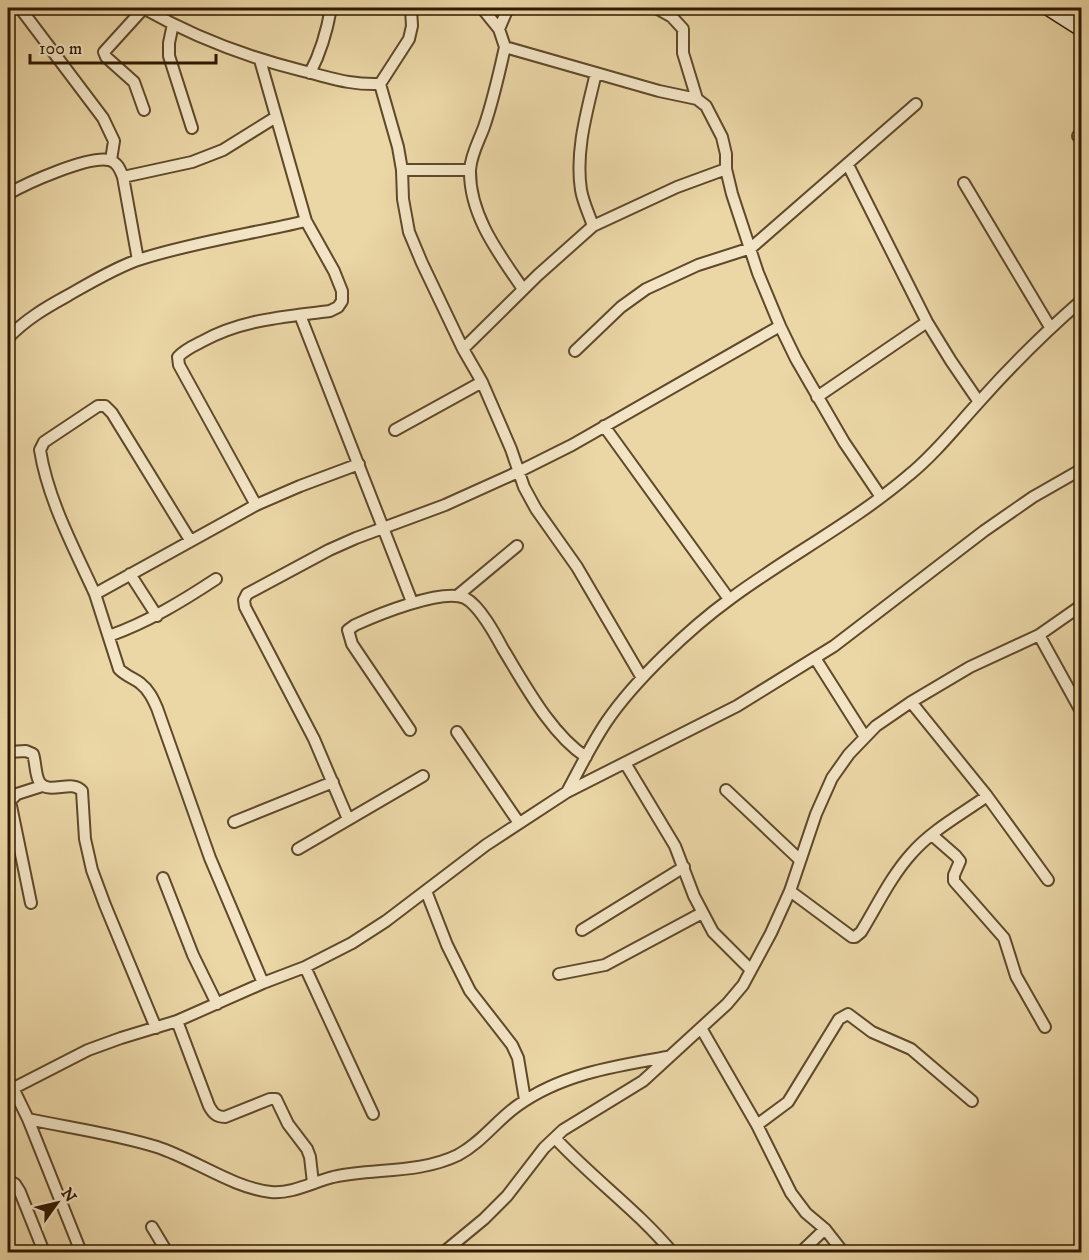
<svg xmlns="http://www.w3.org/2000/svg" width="1089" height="1260" viewBox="0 0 1089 1260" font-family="'IM FELL DW Pica',serif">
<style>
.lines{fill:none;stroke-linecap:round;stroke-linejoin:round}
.minor-casing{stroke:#5e492a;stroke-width:14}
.secondary-casing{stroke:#2f1a00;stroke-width:18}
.minor{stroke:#f2e4c5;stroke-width:10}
.secondary{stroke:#f2e4c5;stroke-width:15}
</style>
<rect width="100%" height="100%" fill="#ebd6a6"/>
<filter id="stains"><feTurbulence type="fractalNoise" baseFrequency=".00333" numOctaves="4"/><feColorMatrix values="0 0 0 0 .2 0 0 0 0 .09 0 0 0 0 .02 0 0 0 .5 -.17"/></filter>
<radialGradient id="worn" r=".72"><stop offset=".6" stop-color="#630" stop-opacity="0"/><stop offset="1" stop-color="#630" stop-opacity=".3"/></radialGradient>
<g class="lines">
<g class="minor-casing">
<path id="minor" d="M 20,8 L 103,118 L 114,141 L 111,160
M 143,8 C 194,37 246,57 303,71 C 332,78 349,85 380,84 L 409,39 L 412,26 L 411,8
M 144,8 L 104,52 L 106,57 L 134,82 L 144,110
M 482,8 L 499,29 L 505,47 L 659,91 L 697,99 L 706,106 L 722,137 L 726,154 L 726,169 L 732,194 L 758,273 L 780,326 L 796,359 L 844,442 L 881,497
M 656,8 L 672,17 L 683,29 L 683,53 L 697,99
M 173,24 L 169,43 L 169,56 L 192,128
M 499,29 L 508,8
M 505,47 C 499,74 493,101 484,127 C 479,141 471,154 470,170 C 469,215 499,254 523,289
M 310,73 C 321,52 327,31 331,8
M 380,84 L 398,147 L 402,170 L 403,199 L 409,232 L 422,263 L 463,349 L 482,382 L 511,449 L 524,487 L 536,509 L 577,567 L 642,678
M 1078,136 L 1082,132
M 848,165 L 927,322 L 951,361 L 979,402
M 402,170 L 470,170
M 123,177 L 138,260
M 964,183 L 1050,327
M 8,194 C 27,183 87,156 109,160 C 117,162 120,169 123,177 L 192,162 L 223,150 L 276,117
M 593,226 C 589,214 583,202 581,190 C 575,151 587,111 596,73
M 300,315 L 412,602
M 8,338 C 25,320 45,308 67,296 C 88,284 118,266 141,259 C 194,242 251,234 306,221
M 463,349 L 538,275 L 593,226 L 677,187 L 726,169
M 575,351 L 621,307 L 646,289 L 698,265 L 751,248 L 916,104
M 817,397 L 927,322
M 604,426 L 729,599
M 395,430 L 482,382
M 256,505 L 300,486 L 359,464
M 190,540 L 112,413 L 105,406 L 98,406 L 44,442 L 40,450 C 48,500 74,548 95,594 L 256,505 L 179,365 L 178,357 C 184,350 193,346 201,342 C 242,319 285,317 330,311 L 338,307 L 342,301 L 342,291 L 334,271 L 306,221 L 260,60
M 130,574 L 157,616
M 95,594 L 119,669 C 126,676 133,678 140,683 C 149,690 153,699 157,708 L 210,858 L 263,983
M 457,596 L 517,546
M 1039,635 L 1082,713
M 109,636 C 148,622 181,602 216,579
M 815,658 L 865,737
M 911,702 L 987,796 L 1048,880
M 410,730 L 352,644 L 348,630 L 355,625 C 377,615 442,588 465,598 C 480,606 495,634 503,649 C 525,685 551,734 586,757
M 457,732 L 519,823
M 8,752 L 26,751 L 33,754 C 36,763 35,776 40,783 C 50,795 72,779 82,791 L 85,839 L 92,870 L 105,905 L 156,1028
M 625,763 L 675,846 L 694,896 L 713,932 L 751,970
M 726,790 L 800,860
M 567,792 C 580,768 592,743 607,721 C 635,680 690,628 730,599 C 788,556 854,522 909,475 C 935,454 956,427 978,403 C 1011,366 1045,332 1082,300
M 348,819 L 314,739 L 245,607 L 244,600 L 247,594 L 329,550 L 356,538 L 445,505 L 518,472 L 572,445 L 780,326
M 234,822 L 333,782
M 932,835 L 956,856 L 960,861 L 954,875 L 954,881 L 1004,938 L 1016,976 L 1045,1027
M 298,849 L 423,776
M 163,878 L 193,955 L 217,1004
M 426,891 L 447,945 L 470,991 L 512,1045 L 518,1058 L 525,1100
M 790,891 L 852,937 L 855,937 L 861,932 C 877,906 891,876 912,853 C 932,830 962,814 987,796
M 31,903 L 10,801 L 17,794 L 42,786
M 582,930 L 684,867
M 305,967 L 373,1114
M 559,974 L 605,965 L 702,913
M 177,1021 L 209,1106 C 213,1113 216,1117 225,1117 L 270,1099 L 276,1099 L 288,1124 L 307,1149 L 310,1157 L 313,1183
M 701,1028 L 757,1125 L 791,1193 L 806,1213 L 825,1229 L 843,1252
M 13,1088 L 28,1119 L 81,1252
M 8,1091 L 88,1050 L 121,1038 L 177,1021 L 263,983 L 305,967 L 352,943 L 386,921 L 486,845 L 567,792 L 737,706 L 834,646 L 984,531 L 1033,497 L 1082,469
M 28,1119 C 71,1128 115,1134 157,1147 C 194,1159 233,1188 271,1192 C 292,1194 313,1182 333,1177 C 374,1168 419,1174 458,1155 C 481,1143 496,1121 517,1106 C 561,1074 615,1066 667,1057
M 757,1125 L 788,1102 L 839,1019 L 848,1014 L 872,1032 L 911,1049 L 972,1101
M 555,1138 C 592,1178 637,1210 672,1252
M 8,1180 L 15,1184 L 20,1192 L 44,1252
M 152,1227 L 167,1252
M 444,1252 L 484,1219 L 507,1196 L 544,1148 L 563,1130 L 643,1081 L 727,1004 L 743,985 L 771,933 L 790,891 L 816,814 L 832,778 L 849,754 L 876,726 L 911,702 L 970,667 L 1039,635 L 1082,605
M 801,1252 L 825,1229"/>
</g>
<g class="secondary-casing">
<path id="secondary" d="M 1049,8 L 1082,29"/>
</g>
<use href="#minor" class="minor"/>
<use href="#secondary" class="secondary"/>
</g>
<rect width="1089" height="1260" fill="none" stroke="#ebd6a6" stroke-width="30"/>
<rect x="9" y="9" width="1071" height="1242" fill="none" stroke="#2f1a00" stroke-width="3"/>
<rect x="15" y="15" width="1059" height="1230" fill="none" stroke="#2f1a00" stroke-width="1.5"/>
<g transform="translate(57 1203) rotate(56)" stroke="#f2e4c5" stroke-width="4.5" paint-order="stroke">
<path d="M0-4.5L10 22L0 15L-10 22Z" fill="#2f1a00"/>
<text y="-9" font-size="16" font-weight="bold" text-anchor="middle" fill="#2f1a00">N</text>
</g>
<path d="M30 54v9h186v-9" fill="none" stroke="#2f1a00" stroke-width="3"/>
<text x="39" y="54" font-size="18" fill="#2f1a00" stroke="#f2e4c5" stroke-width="4.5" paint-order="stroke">100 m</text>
<rect width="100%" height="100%" filter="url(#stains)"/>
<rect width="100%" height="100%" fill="url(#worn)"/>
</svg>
